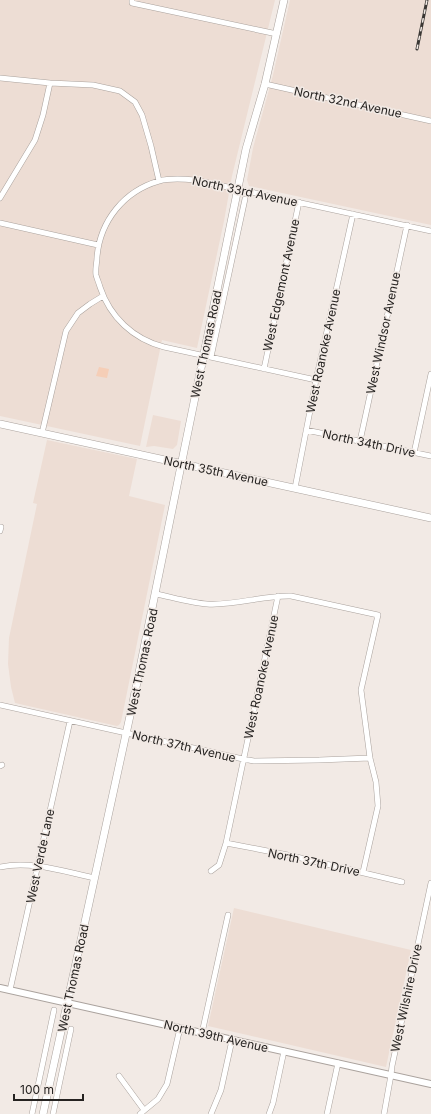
<svg xmlns="http://www.w3.org/2000/svg" width="431" height="1114" viewBox="0 0 431 1114" font-family="Inter,sans-serif">
<style>
.built{fill:#edddd4}
.green{fill:#f5ceb7}
.lines{fill:none;stroke-linecap:round;stroke-linejoin:round}
.minor-casing{stroke:#aaa29d;stroke-width:6}
.tertiary-casing{stroke:#aaa29d;stroke-width:8}
.secondary-casing{stroke:#aaa29d;stroke-width:8}
.minor{stroke:#fff;stroke-width:5}
.tertiary{stroke:#fff;stroke-width:6}
.secondary{stroke:#fff;stroke-width:7}
.rail-casing{stroke:#3a3734;stroke-width:3}
.rail{stroke:#f2eae5;stroke-width:1.5;stroke-dasharray:4.5;stroke-linecap:butt}
.labels{text-anchor:middle;dominant-baseline:central;stroke-width:3;stroke-linejoin:round;paint-order:stroke}
.street-label{font-size:12px;fill:#252220;stroke:#f2eae5}
</style>
<rect width="100%" height="100%" fill="#f2eae5"/>
<path class="built" d="M 0,0 L 275,0 L 232,176 L 224,221 L 197,348 L 162,340 L 140,446 L 0,416 Z
M 290,0 L 431,0 L 431,225 L 249,186 L 247,180 L 253,148 L 273,75 Z
M 153,415 L 181,421 L 177,445 L 173,449 L 154,446 L 146,447 Z
M 47,440 L 137,459 L 129,496 L 165,505 L 121,722 L 119,725 L 117,726 L 15,703 L 11,687 L 8,664 L 9,638 L 37,504 L 33,503 Z
M 234,908 L 411,950 L 386,1067 L 208,1026 Z"/>
<path class="green" d="M 99,367 L 109,369 L 107,378 L 96,376 Z"/>
<g class="lines">
<g class="minor-casing">
<path id="minor" d="M 132,0 L 132,3 L 277,34
M 0,78 L 50,83 L 93,85 L 120,91 L 135,102 L 142,115 L 151,146 L 159,181
M 265,84 L 431,121
M 0,198 L 35,140 L 43,115 L 50,83
M 0,223 L 98,245
M 211,357 L 245,199
M 264,369 L 299,202
M 316,380 L 164,347 C 133,339 110,317 100,287 C 99,283 97,279 96,275 C 95,269 97,263 97,257 C 100,221 124,191 159,181 C 170,178 184,179 195,180 L 431,231
M 306,430 L 431,456
M 42,433 L 66,331 L 78,313 L 90,304 L 103,296
M 360,441 L 407,225
M 414,453 L 431,374
M 295,488 L 316,380 L 353,214
M 0,527 L 1,527 L 0,531
M 156,594 C 171,597 192,603 207,604 C 235,606 263,595 291,596 L 378,615 L 361,690 L 370,758 L 376,782 L 378,806 L 363,872
M 0,705 L 243,759 L 254,761 L 319,760 L 370,758
M 0,766 L 2,765
M 226,843 L 288,855 L 402,882
M 0,867 C 31,860 65,872 95,878
M 211,871 L 219,865 L 226,843 L 278,596
M 10,990 L 70,721
M 202,1033 L 228,915
M 119,1076 L 144,1110
M 32,1114 L 54,1010
M 53,1114 L 71,1029
M 140,1114 L 158,1099 L 167,1084 L 180,1028
M 211,1114 L 221,1090 L 232,1040
M 269,1114 L 273,1103 L 284,1051
M 327,1114 L 338,1063
M 384,1114 L 391,1075 L 392,1066 L 431,883"/>
</g>
<g class="tertiary-casing">
<path id="tertiary" d="M 0,988 L 431,1084"/>
</g>
<g class="secondary-casing">
<path id="secondary" d="M 0,424 L 431,518
M 43,1114 L 133,702 L 184,451 L 246,149 L 265,84 L 284,0"/>
</g>
<use href="#minor" class="minor"/>
<use href="#tertiary" class="tertiary"/>
<use href="#secondary" class="secondary"/>
<g class="rail-casing">
<path id="rail" d="M 417,49 L 427,0"/>
</g>
<use href="#rail" class="rail"/>
</g>
<g class="labels">
<g class="street-label">
<text transform="translate(348 102) rotate(12)">North 32nd Avenue</text>
<text transform="translate(245 191) rotate(12)">North 33rd Avenue</text>
<text transform="translate(281 285) rotate(-78)">West Edgemont Avenue</text>
<text transform="translate(383 333) rotate(-78)">West Windsor Avenue</text>
<text transform="translate(206 344) rotate(-78)">West Thomas Road</text>
<text transform="translate(323 351) rotate(-78)">West Roanoke Avenue</text>
<text transform="translate(369 443) rotate(12)">North 34th Drive</text>
<text transform="translate(216 471) rotate(12)">North 35th Avenue</text>
<text transform="translate(142 662) rotate(-78)">West Thomas Road</text>
<text transform="translate(261 677) rotate(-78)">West Roanoke Avenue</text>
<text transform="translate(184 746) rotate(13)">North 37th Avenue</text>
<text transform="translate(40 856) rotate(-78)">West Verde Lane</text>
<text transform="translate(314 862) rotate(12)">North 37th Drive</text>
<text transform="translate(73 978) rotate(-78)">West Thomas Road</text>
<text transform="translate(406 998) rotate(-78)">West Wilshire Drive</text>
<text transform="translate(216 1036) rotate(13)">North 39th Avenue</text>
</g>
</g>
<path d="M14 1094v6h69v-6" fill="none" stroke="#252220" stroke-width="2"/>
<text x="20" y="1094" font-size="12" fill="#252220" stroke="#f2eae5" stroke-width="3" paint-order="stroke">100 m</text>
</svg>
